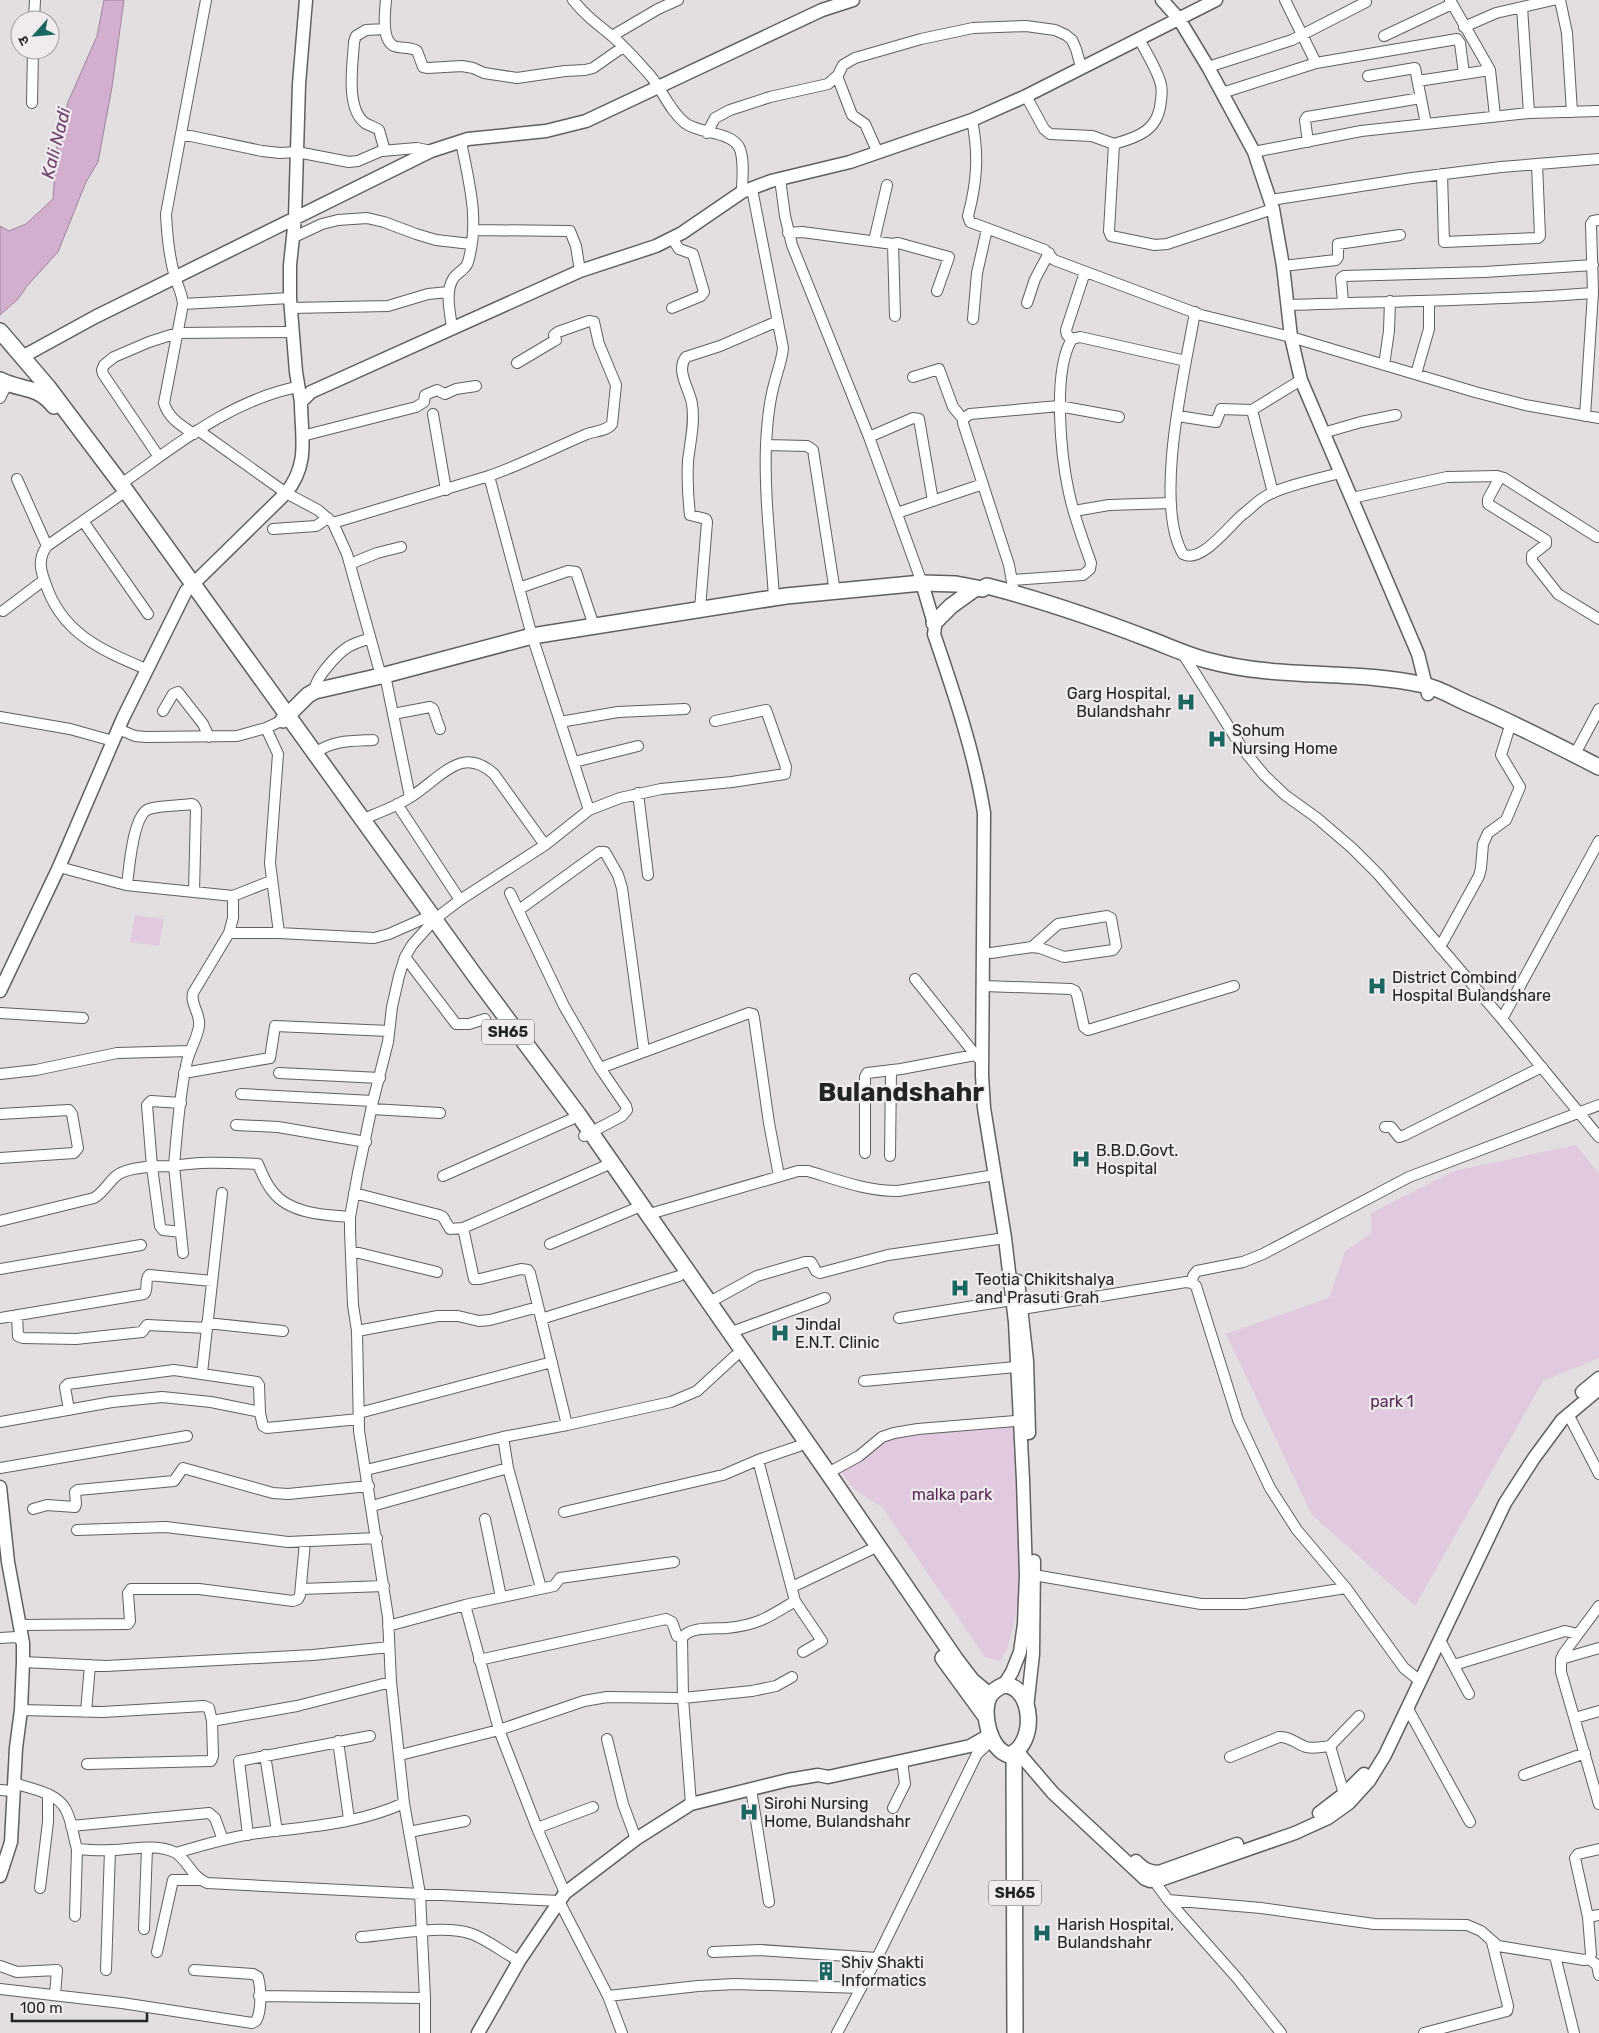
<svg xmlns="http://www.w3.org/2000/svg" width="1599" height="2033" viewBox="0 0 1599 2033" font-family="Rubik,'Noto Sans Devanagari',sans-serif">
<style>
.green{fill:#e1c9df}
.water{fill:#d2aecf;stroke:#9e859c}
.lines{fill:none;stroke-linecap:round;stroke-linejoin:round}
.minor-casing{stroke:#625f62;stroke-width:12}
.tertiary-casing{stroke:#625f62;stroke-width:15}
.primary-casing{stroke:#625f62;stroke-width:18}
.minor{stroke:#fff;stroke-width:10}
.tertiary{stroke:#fff;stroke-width:12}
.primary{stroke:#fff;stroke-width:15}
.labels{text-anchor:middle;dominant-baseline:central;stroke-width:4.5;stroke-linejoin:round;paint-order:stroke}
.shield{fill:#efebef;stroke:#626062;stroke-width:1}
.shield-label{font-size:15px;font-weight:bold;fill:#252425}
.poi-label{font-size:16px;fill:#252425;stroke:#efebef;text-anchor:start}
.park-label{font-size:16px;fill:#562a54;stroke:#efebef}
.water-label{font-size:18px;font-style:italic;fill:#71436f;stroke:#efebef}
.town-label{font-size:26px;font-weight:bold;fill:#252425;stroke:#efebef}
</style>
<rect width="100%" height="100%" fill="#e2dee1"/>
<path class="green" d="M 135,915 L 164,919 L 159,946 L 130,942 Z
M 1576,1145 L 1599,1174 L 1599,1358 L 1543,1381 L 1415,1606 L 1312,1515 L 1226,1334 L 1329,1298 L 1345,1251 L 1372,1233 L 1371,1213 L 1454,1171 Z
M 1015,1416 L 1020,1599 L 1007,1650 L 1000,1661 L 985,1657 L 883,1508 L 854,1489 L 835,1464 L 904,1432 Z"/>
<path class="water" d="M 104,0 L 124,0 L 112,87 L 98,162 L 86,182 L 58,252 L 27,286 L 18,299 L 0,315 L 0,226 L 9,231 L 26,224 L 53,199 L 57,145 L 68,102 L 97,36 Z"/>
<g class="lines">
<g class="minor-casing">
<path id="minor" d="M 386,0 C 385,11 381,40 394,46 C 401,49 410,46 417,51 L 423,67 L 428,68 L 462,66 L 473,68 L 484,73 L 517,78 L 565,71 L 585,70 L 593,68 L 623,47
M 573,0 C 586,16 596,23 612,36 C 625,47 637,61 649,74 C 662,89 669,110 685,123 C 699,134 730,131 739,147 C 745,159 742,179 742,192
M 1450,0 L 1490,70 L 1495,116
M 1560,0 L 1567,33 L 1572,112
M 1522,7 L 1529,113
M 34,20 L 35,0
M 1464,27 L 1496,13 L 1553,0
M 612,36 L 658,9 L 678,0
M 1384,36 L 1452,4
M 1139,39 C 1146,52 1155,66 1160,81 C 1162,87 1162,94 1161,100 C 1159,130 1139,137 1114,144 L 1109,231 L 1111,236 L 1155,245 L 1167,244 L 1273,209
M 1316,63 L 1457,39 L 1460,43 L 1464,74
M 1208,67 L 1292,40 L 1366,2
M 837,76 L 852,115 L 865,124 L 878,153
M 1368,76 L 1415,68 L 1426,124
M 1418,81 L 1490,70
M 1222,93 L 1316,63 L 1285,0
M 1026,96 L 1044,129 L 1050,134 L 1092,136 L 1114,144
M 32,103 L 33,50
M 972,120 C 979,155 977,182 968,216 L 970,222 L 1045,250 L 1054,260 L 1201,315 L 1291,337 L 1475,392 L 1525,405 L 1599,418
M 707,133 L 715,118 L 730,110 L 770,97 L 828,84 L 838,75 L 843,65 L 855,58 L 921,39 L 973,28 L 1026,26 L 1055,30 L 1066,35 L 1072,40 L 1076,49 L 1081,67
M 181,134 L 262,151 L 280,153 L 297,152 L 349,162 L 358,161 L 381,151 L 417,148 L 431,151
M 1308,142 L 1305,120 L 1307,117 L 1421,98
M 385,151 L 379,130 C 375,127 370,126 365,123 C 345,108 353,63 354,42 L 356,36 L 366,30 L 385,29
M 1254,152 L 1361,131 L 1529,113 L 1599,111
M 1442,174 L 1444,242 L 1538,238 L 1540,236 L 1537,164
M 780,179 L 785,216 L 792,245 L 869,437 L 922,583
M 752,189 L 783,348 C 782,360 778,369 775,381 C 769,401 767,424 766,445 C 764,496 771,547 774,598
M 1271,200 L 1412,178 L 1501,167 L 1599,159
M 473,230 L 570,231 L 576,246 L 580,271
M 788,233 L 802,232 L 893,244 L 895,316
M 292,238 L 322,224 L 338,220 L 367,218 L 384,222 L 416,234 L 436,240 L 471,244
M 672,238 L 679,249 L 693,254 L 704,292 L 701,296 L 672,308
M 874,241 L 887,185
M 893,244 L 898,243 L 949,257 L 937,291
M 1283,266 L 1336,260 L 1338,257 L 1338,244 L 1400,235
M 1027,303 L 1035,279 L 1049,253
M 1343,303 L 1341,278 L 1344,276 L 1485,272 L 1593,265
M 183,304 L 290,298
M 1288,305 C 1390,301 1492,301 1593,293
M 291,308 L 388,306 L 428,294 L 449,292
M 1195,312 C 1185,370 1153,504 1183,554 C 1201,564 1229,526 1242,515 C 1249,510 1255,503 1263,498 C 1278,487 1321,478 1340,473
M 973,319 L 977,273 L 987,229
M 452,327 C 450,313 445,292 453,279 C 457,272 466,270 468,262 C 480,221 469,182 461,142
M 1072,339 L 1067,335 L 1066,330 L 1085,272
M 1384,365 L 1389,331 L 1390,301
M 1416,374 L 1429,329 L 1429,301
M 913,377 L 939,369 L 953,407 L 963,419
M 0,398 L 7,384
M 1252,410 L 1273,493
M 433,414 L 446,490
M 1178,416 L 1216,422 L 1221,409 L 1252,410 L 1301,380
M 1585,416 L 1593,293 L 1591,224 L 1593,221 L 1599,220
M 198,430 L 286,493 L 318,510 L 333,523 L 347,554 L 381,676
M 1323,433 L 1361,422 L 1396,415
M 194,434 C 182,426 168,418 164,403 L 183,304 C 182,293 178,287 175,277 C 169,257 167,235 166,214 L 206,0
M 302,436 L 416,407 L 424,402 L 425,395 L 437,390 L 445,394 L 456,389 L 476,386
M 869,437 L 913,418 L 919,419 L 933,501
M 766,445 L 807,446 L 813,450 L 835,592
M 159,457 L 103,374 L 102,370 L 104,365 L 114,357 L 149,342 L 177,333 L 293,332
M 489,476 C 523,464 554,448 587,434 C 595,431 607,431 612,424 L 616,385 L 599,344 L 594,322 L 589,321 L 558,332 L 554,335 L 556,340 L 554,341 L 517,363
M 1500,477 L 1488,499 L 1488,504 L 1546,540 L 1546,544 L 1532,555 L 1532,561 L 1558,594 L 1599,619
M 17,479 L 47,546
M 121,484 C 177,445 229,401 297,387
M 126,491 L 47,546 C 38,558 40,569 45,582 C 61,633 101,650 146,669
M 1352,498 L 1447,477 L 1497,476 L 1504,478 L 1597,537
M 1074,511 L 1109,505 L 1171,503
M 897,513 L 983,484
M 83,521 L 148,614
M 333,523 L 489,476 L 532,636 L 589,810
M 273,529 L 316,526 L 328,518
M 350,564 L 377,553 L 401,547
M 1013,580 L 1083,575 L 1090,569 L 1091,563 C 1083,540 1074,517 1069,493 C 1061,457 1052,371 1072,339 L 1080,337 L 1186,361
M 1013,587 L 1009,565 L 963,423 L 963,419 L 970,414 L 1059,406 L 1119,417
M 519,588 L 568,571 L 576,572 L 594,626
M 700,609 L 707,522 L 706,519 L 690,515 C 688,497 687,479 688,461 C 690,442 695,424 692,404 C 690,390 675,370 686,357 L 720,346 L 778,321
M 3,611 L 44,580
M 1183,654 L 1242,748 L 1264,775 L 1285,795 L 1317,818 L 1352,848 L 1378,874 L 1502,1019 L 1599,1137
M 385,675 L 410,797
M 315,691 C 313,680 338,653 348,647 C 354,643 363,641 370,638
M 163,711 L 173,694 L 178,692 L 203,724 L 209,737
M 393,714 L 430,707 L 433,709 L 440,729
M 0,717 L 70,729 L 113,741
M 560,722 L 618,712 L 685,709
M 266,728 L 278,754 L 270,863 L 279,933
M 118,729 L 135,736 L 146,737 L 237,736 L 266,728 L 283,720
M 315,753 C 333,740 352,741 373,740
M 1575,754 L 1599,709
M 574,762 L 638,746
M 638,793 L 648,875
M 397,804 L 460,900
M 363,819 C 378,813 395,807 409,798 C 425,789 445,767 462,763 C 474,760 485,766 494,774 L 545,845
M 59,867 L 126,885 L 233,896
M 271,881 L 233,896 L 233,918 L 229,933 L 193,993 C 190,1004 201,1014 199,1026 C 197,1040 188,1052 186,1066 C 179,1099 177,1132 174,1166 C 202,1161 230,1163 258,1164 C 262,1174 266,1184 273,1192 C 290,1214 325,1215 350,1217
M 127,885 C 129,869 133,814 149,809 C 162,805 178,806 192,804 L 194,805 L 196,809 L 194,892
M 510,893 L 564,1006 L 600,1068
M 523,907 L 599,852 L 605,852 L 618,875 L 622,888 L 644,1051
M 229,933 L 279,933 L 374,938 L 389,934 L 432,915
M 1440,947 L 1479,876 L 1481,868 L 1483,844 L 1488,833 L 1506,820 L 1520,787 L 1501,755 L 1509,729
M 991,953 L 1032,947 L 1040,948 L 1064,957 L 1113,950 L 1116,946 L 1111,918 L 1107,916 L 1058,924 L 1032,947
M 405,957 L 456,1024 L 469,1024 L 485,1019
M 915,979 L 978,1058
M 984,986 L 1071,989 L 1075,991 L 1077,995 L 1084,1027 L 1088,1030 L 1234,986
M 0,1013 L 83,1018
M 1502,1019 L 1599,841
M 184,1073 L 270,1058 L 275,1026 L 389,1031
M 279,1073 L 380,1078
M 0,1074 L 36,1070 L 117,1053 L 190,1051
M 241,1094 L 373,1101
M 181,1103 L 151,1101 L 147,1105 L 152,1167 L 160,1226 L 163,1230 L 181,1232
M 372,1109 L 440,1113
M 0,1114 L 69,1110 L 72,1114 L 78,1148 L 74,1153 L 0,1158
M 236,1125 L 278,1127 L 366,1142
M 1385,1127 L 1391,1127 L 1399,1137 L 1405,1135 L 1542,1067
M 584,1136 L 622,1116 L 627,1110 L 626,1106 L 600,1068 L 749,1013 L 753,1014 L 754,1018 L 769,1123 L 779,1176
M 865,1153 L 865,1077 L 867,1073 L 901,1069 L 975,1055
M 890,1156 L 891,1070
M 443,1176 L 572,1119
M 354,1193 L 439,1215 L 443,1217 L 450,1229 L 463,1228 L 605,1166
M 646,1215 L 798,1171 L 808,1171 C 838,1180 866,1191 898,1191 L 995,1175
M 0,1221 L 94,1198 C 103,1193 108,1183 116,1176 C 128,1166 159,1166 174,1166 L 183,1253
M 463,1228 L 474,1279 L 480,1279 L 521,1269 L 528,1270 L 530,1273 L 567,1425
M 550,1244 L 634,1209
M 351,1251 L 437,1272
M 0,1269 L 141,1245
M 1192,1283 L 1193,1276 L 1197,1271 L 1243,1262 L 1263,1254 L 1409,1177 L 1599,1105
M 708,1303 L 757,1276 L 805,1262 L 811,1262 L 816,1271 L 820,1273 L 888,1255 L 1005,1238
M 1022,1309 L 1186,1282 L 1192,1283 L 1196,1286 L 1238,1420 L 1270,1488 L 1297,1530 L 1346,1588 L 1404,1668 L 1420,1681
M 17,1315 L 18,1336 L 23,1338 L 76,1339 L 142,1332 L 147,1325 L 207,1328
M 0,1318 L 144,1294 C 149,1289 144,1281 149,1275 L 212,1281
M 899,1318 L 1012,1300
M 541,1319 L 679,1276
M 207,1323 L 283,1331
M 357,1331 L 438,1316 L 458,1316 L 479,1321 L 490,1320 L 538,1307
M 729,1333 L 825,1298
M 202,1373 L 222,1193
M 864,1381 L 1016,1367
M 69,1410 L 65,1387 L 68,1384 L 174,1370 L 257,1382 L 259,1385 L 260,1413
M 359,1413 L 552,1362
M 1568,1414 L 1599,1474
M 0,1422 L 112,1402 L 162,1397 L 211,1402 L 256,1411 L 260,1413 L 263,1426 L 267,1428 L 359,1419
M 503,1437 L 508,1468 L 541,1588
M 0,1468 L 187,1436
M 366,1470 L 503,1437 L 567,1425 L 671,1402 L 697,1391 L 735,1356
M 828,1473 L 859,1456 L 882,1437 L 894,1433 L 918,1429 L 1027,1420
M 372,1506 L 508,1468
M 33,1509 L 47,1505 L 75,1507 L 76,1504 L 75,1492 L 78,1490 L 174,1481 L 183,1468 L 273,1493 L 288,1494 L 369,1486
M 564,1512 L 723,1475 L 758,1460 L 799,1446
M 485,1519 L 501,1597
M 77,1530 L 166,1527 L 288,1542 L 377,1538
M 1034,1575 L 1201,1604 L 1245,1604 L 1346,1588
M 792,1587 L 870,1550
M 301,1589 L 384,1586
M 795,1601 L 822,1641 L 803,1652
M 465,1605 L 499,1730 L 537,1828 L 565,1893
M 1599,1606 L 1564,1653 L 1561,1659 L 1561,1672 L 1599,1804
M 20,1625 L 128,1624 L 130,1621 L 128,1593 L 131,1589 L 199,1589 L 293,1601 L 298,1599 L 300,1595 L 305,1542
M 388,1626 L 465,1605 L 554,1586 L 560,1578 L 674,1562
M 0,1638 L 17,1637 L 23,1643
M 1440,1640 L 1469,1694
M 1561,1659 L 1599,1648
M 479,1660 L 666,1619 L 672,1622 L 677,1636 L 682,1638
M 23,1662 L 106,1666 L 313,1655 L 389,1647
M 1454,1665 L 1565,1631 L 1578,1634
M 1408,1709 L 1470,1822
M 21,1710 L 103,1712 L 204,1706 L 209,1708 L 212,1721
M 86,1712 L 90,1665
M 1575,1718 L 1599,1711
M 607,1739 L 623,1804 L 636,1839
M 338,1741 L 349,1819
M 1330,1746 L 1359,1716
M 265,1755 L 277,1831
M 400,1755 L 499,1730 L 584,1701 L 607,1697 L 683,1698 L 752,1691 L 776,1686 L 792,1677
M 1230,1757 L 1279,1737 C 1289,1736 1297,1744 1306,1747 C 1314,1749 1322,1747 1330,1746 L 1344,1794
M 87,1764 L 211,1761 L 213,1756 L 212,1721 L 297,1706 L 391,1682
M 1524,1775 L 1585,1753
M 14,1783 C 31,1789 57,1792 66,1810 C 72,1821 73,1836 77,1849 C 88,1850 100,1851 112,1850 C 130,1850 156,1843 174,1852 C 188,1859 190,1876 207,1883 L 559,1901 L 608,1996 L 622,2033
M 751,1789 L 769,1902
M 0,1790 L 13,1791
M 691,1804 L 683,1698 L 682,1638 C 690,1626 714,1629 727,1628 C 758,1625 769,1617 795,1601 L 758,1460
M 893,1808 L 905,1784 L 902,1761
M 71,1826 L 209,1813 L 215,1818 L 223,1840
M 537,1828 L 593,1807
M 409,1832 L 465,1821
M 248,1835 L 239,1761 L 370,1736
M 1599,1849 L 1578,1854 L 1575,1858 L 1588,1917 L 1599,1915
M 176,1853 C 203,1845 230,1837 258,1833 C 306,1827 359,1824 404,1803
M 1153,1875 L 1157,1885 L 1168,1900 L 1237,1978 L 1281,2033
M 40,1888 L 48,1822 L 48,1794
M 1168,1900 L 1261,1908 L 1374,1924 L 1467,1925 L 1481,1931 L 1498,1946 L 1584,1960 L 1589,1959 L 1591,1954 L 1588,1917
M 75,1916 L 77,1849
M 144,1929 L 147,1848
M 361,1937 C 391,1935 444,1924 472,1934 C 488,1940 504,1953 519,1961
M 157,1952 L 173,1880 L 198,1880
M 713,1952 L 760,1950 L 877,1958
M 1555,1956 L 1574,2033
M 1589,1959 L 1597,1965 L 1599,1975
M 0,1966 L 17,1972 L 57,1970 L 55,1995
M 106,1970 L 110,1850
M 0,1989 L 122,2003 L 252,2023 L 256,2021 C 262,2011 261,1988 258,1977 L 253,1974 L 194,1970
M 259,1996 L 425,1998
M 608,1996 L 698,1986 L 735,1984 L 861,1988
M 425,2033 L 425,1998 L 420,1894 L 404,1803 L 391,1682 L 388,1617 L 359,1431 L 357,1331 L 353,1305 L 350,1231 L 350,1217 L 358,1173 L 373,1101 L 388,1042 L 392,1007 L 399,976 L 405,957 L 412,945 L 435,919 L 460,900 L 545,845 L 589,810 L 620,798 L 661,789 L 732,782 L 785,774 L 786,767 L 766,710 L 715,721
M 837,2033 L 877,1958 L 977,1754 L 993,1739
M 1424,2033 L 1507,2011 L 1508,2006 L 1492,1942"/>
</g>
<g class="tertiary-casing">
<path id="tertiary" d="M 1162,0 L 1179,19 L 1208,67 L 1254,152 L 1273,209 L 1283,266 L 1291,337 L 1301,380 L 1418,654 L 1428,694
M 22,357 L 95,317 L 431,151 L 468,139 L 546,131 L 586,121 L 822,10 L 853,0
M 301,402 L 296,372 L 290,298 L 290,265 L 295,218 L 299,84 L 306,0
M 922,583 L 935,627 L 934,634 C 954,693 974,751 984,813 L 982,1075 L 984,1108 L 1005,1238 L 1015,1322 L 1023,1480 L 1026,1575 L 1024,1624 L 1020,1652 L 1012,1672 L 1004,1685
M 0,991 L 59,867 L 123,718 L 186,591 L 286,493 C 310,463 301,437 301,402 L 311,392 L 580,271 L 656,246 L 682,233 L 742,192 L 771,181 L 850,162 L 972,120 L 1026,96 L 1216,0
M 1018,1281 L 1027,1361 L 1029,1433
M 1582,1392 L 1599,1378
M 0,1487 L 8,1562 L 23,1643 L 23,1662 L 21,1710 L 16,1748 L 11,1842 L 0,1876
M 1027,1708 L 1033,1654 L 1034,1561
M 1017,1751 L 1053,1793 L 1145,1879 L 1150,1881 L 1160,1880 L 1295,1833 L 1328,1818 L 1349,1803 L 1369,1781 L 1385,1755 L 1505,1503 L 1534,1458 L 1562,1420 L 1599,1389
M 1319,1813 L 1344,1794 L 1364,1774
M 1136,1861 C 1143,1868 1148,1872 1159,1872 L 1237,1844
M 478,2033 L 519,1961 L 565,1893 L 636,1839 L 691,1804 L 788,1780 L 818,1775 L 828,1777 L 970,1746 L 991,1734"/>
</g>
<g class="primary-casing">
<path id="primary" d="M 0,331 L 48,387 L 121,484 L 476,977 L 578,1114 L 828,1473 L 956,1660 L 972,1681 L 989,1695
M 0,380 C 21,391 36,384 54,406
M 934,623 L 951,606 L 976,588
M 283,720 L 308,695 L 315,691 L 385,675 L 532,636 L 786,596 L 922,583 L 956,584 L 982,589 L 987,586 C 1042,600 1097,619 1149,639 C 1170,647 1189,656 1210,661 C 1280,680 1354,669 1424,685 C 1439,688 1455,698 1469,704 C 1514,723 1556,745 1599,767
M 943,1658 L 986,1717
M 1004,1685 C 1034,1686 1037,1745 1009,1755 C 990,1750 981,1714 989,1697 C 992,1691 997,1688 1004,1685 Z
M 1014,1753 L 1015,2033"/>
</g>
<use href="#minor" class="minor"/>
<use href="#tertiary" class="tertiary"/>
<use href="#primary" class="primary"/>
</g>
<defs>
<g id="hospital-bare" transform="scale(1.5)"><path d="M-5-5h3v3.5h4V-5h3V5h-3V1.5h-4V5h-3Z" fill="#1c6761" stroke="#efebef" stroke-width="2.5" paint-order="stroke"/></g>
<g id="building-bare" transform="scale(1.5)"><path d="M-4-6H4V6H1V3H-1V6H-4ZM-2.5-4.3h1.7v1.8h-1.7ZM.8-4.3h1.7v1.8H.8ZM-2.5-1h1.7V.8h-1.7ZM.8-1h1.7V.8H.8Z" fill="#1c6761" stroke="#efebef" stroke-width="2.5" paint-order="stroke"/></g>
</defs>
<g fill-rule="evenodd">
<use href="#hospital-bare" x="1186" y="702"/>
<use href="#hospital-bare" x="1217" y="739"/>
<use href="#hospital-bare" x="1377" y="986"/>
<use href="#hospital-bare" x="1081" y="1159"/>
<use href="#hospital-bare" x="960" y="1288"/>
<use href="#hospital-bare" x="780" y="1333"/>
<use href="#hospital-bare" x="749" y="1812"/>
<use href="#hospital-bare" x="1042" y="1933"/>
<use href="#building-bare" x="826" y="1971"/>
</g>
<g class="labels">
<g class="shield">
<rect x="482" y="1019.5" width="52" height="25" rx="4"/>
<rect x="989" y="1880.5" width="52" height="25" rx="4"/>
</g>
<g class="shield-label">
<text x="508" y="1032">SH65</text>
<text x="1015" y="1893">SH65</text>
</g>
<g class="poi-label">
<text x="1171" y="693" text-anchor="end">Garg Hospital,<tspan x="1171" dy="18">Bulandshahr</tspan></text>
<text x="1232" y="730">Sohum<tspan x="1232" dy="18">Nursing Home</tspan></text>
<text x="1392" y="977">District Combind<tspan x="1392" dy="18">Hospital Bulandshare</tspan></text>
<text x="1096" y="1150">B.B.D.Govt.<tspan x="1096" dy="18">Hospital</tspan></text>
<text x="975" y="1279">Teotia Chikitshalya<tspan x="975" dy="18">and Prasuti Grah</tspan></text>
<text x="795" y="1324">Jindal<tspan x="795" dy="18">E.N.T. Clinic</tspan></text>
<text x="764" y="1803">Sirohi Nursing<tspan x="764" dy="18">Home, Bulandshahr</tspan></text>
<text x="1057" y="1924">Harish Hospital,<tspan x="1057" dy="18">Bulandshahr</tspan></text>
<text x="841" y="1962">Shiv Shakti<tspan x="841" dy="18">Informatics</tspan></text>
</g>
<g class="park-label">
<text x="1392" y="1401">park 1</text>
<text x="952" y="1494">malka park</text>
</g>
<g class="water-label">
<text transform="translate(56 143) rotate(-76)">Kali Nadi</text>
</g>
<g class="town-label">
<text x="901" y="1092">Bulandshahr</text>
</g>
</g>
<g transform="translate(35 35) rotate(243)"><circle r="24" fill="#efebef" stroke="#9e9b9e"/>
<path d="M0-4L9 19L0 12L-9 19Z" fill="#1c6761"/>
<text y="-8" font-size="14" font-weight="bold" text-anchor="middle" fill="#252425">उ</text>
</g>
<path d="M12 2013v8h135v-8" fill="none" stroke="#252425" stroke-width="2.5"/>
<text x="20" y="2013" font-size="15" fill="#252425" stroke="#efebef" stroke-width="4" paint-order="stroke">100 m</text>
</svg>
